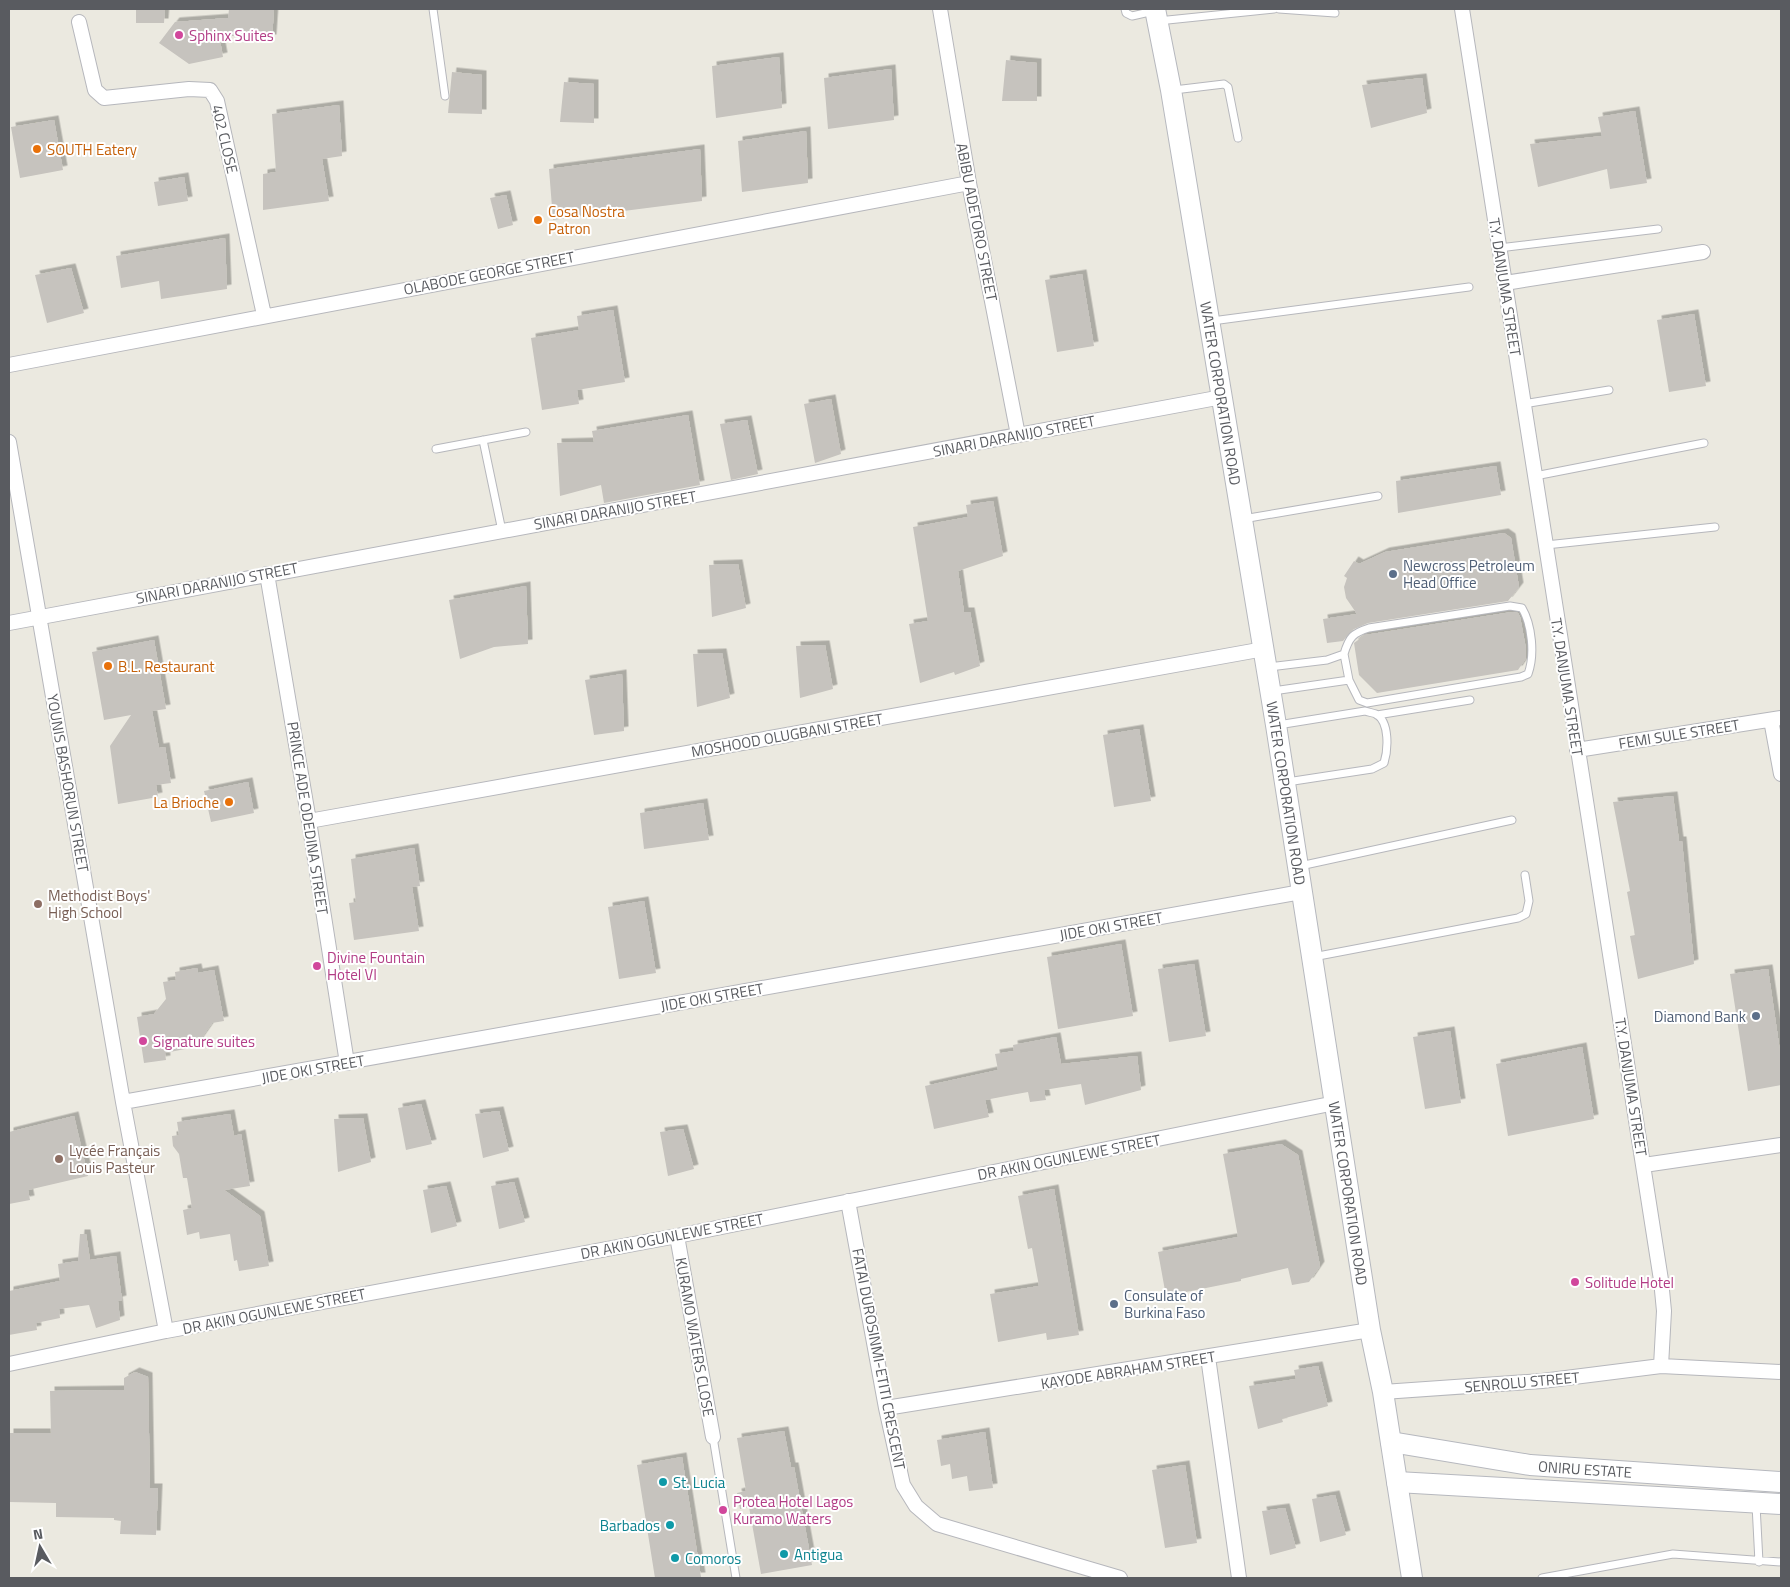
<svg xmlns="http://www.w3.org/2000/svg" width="1790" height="1587" viewBox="0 0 1790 1587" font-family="'Titillium Web',sans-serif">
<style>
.building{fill:#c6c3be;filter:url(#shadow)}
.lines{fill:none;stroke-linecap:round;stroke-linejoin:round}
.lane-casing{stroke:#b6b7bc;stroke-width:9}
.street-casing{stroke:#b6b7bc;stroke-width:16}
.secondary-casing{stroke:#b6b8be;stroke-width:22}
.lane{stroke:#fff;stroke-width:7}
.street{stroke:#fff;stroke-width:14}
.secondary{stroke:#fff;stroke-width:20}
.hotel-dot{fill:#d1479c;stroke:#fff;stroke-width:2}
.food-dot{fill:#e8710a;stroke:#fff;stroke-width:2}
.service-dot{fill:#5c6f8a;stroke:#fff;stroke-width:2}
.education-dot{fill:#8d6e63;stroke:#fff;stroke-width:2}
.culture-dot{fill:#0f9aa8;stroke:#fff;stroke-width:2}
.labels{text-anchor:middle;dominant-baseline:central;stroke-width:4;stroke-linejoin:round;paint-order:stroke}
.hotel-label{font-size:15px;fill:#b23c85;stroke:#fff;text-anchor:start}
.street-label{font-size:15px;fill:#595b60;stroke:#fff}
.food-label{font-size:15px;fill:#c56008;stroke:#fff;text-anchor:start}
.service-label{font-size:15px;fill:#4e5e75;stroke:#fff;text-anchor:start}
.education-label{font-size:15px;fill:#785e54;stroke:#fff;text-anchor:start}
.culture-label{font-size:15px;fill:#0d838f;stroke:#fff;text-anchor:start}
</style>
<defs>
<filter id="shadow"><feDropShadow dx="4.5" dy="-4.5" stdDeviation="0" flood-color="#0004"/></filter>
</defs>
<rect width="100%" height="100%" fill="#ebe9e0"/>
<path class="building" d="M 136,9 L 165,9 L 164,23 L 136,23 Z
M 229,9 L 274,9 L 272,39 L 219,35 L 223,57 L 189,64 L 159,43 L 175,22 L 228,18 Z
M 779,57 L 782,108 L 716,118 L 712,66 Z
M 1006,60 L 1037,63 L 1037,101 L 1002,101 Z
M 891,69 L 894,120 L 828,129 L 824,78 Z
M 452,72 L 482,75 L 482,114 L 448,113 Z
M 1422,78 L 1427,113 L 1371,128 L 1362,85 Z
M 564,82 L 594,84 L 594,123 L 560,122 Z
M 339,105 L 342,156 L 322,159 L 329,201 L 263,210 L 263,174 L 276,172 L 272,114 Z
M 1635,111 L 1647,183 L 1610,189 L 1607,169 L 1538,187 L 1530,144 L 1602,136 L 1598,117 Z
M 54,120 L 63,170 L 20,178 L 11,127 Z
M 806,131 L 808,183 L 742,192 L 738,141 Z
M 700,149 L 702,201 L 553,220 L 549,169 Z
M 184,177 L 188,201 L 158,206 L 154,182 Z
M 506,195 L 513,225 L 498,229 L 490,198 Z
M 225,238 L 227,289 L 161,299 L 159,281 L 121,288 L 116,256 Z
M 71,268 L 84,313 L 47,323 L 35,275 Z
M 1082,274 L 1094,346 L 1057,352 L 1045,280 Z
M 613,310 L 625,382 L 577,390 L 579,404 L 542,410 L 531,338 L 579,330 L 577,316 Z
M 1694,314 L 1706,386 L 1669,392 L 1657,320 Z
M 831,399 L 841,454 L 815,463 L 804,404 Z
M 688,415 L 700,485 L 604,503 L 601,485 L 560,496 L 557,443 L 594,442 L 592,431 Z
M 747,420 L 758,474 L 731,480 L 720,424 Z
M 1496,466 L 1501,495 L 1398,513 L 1396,481 Z
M 993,501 L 1003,556 L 958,571 L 964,612 L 970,612 L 980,666 L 955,675 L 954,672 L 920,683 L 909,624 L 928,621 L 913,527 L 968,517 L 966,505 Z
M 1504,533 L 1511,538 L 1519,587 L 1508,601 L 1368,623 L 1352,630 L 1343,641 L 1327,643 L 1323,619 L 1357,614 L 1346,598 L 1344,587 L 1347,578 L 1344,576 L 1354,561 L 1359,564 L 1385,552 Z
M 738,564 L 746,608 L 712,617 L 709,565 Z
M 526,586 L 528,644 L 494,647 L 460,659 L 449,600 Z
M 1512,612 L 1518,613 L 1520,617 L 1526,649 L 1526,658 L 1518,670 L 1377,693 L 1359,675 L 1354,643 L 1365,635 Z
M 154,640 L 166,709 L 152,711 L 159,748 L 165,747 L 171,783 L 156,785 L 158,797 L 118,804 L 110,746 L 131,715 L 104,720 L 92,652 Z
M 825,645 L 833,689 L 800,698 L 796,646 Z
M 722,653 L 730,698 L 697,707 L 693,654 Z
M 622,674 L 624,731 L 594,735 L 585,680 Z
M 1139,729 L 1151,801 L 1114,807 L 1103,735 Z
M 248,782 L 254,813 L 211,822 L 204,791 Z
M 1673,796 L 1679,841 L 1682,841 L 1694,964 L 1638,979 L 1630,936 L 1635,935 L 1627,892 L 1630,891 L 1613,802 Z
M 703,803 L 709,840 L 644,849 L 640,813 Z
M 414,848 L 420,886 L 412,887 L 419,931 L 354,940 L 349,903 L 356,902 L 351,859 Z
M 644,901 L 656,973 L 619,979 L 608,907 Z
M 1121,944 L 1133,1016 L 1058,1029 L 1047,957 Z
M 1194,964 L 1206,1036 L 1169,1042 L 1158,969 Z
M 197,968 L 198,973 L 214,970 L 224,1021 L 212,1023 L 195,1047 L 165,1053 L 166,1060 L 144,1063 L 137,1017 L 154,1014 L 166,999 L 163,982 L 176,980 L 175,972 Z
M 1768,969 L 1781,1058 L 1781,1085 L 1748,1091 L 1730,974 Z
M 1450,1031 L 1461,1103 L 1425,1109 L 1413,1037 Z
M 1056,1037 L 1061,1064 L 1137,1056 L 1141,1090 L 1085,1105 L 1081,1084 L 1044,1090 L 1046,1100 L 1030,1102 L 1028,1092 L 985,1100 L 989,1117 L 934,1129 L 925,1086 L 998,1070 L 995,1054 L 1014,1051 L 1013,1045 Z
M 1582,1047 L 1594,1119 L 1508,1136 L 1496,1064 Z
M 421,1104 L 432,1144 L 406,1150 L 398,1108 Z
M 499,1111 L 509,1151 L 483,1158 L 475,1114 Z
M 230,1114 L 234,1136 L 241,1134 L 250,1186 L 224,1190 L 260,1216 L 269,1266 L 239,1271 L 237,1260 L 234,1261 L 230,1234 L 200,1239 L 199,1232 L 187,1235 L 183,1210 L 192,1208 L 187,1178 L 183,1178 L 179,1154 L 173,1146 L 172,1136 L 179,1135 L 177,1122 Z
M 74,1116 L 88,1176 L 28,1190 L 30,1200 L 9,1204 L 9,1132 Z
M 363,1118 L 371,1162 L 338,1172 L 334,1119 Z
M 683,1129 L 694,1169 L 668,1176 L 660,1132 Z
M 1281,1144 L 1298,1155 L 1320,1266 L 1309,1282 L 1292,1285 L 1288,1268 L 1241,1279 L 1241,1281 L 1166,1296 L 1158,1252 L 1238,1237 L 1223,1154 Z
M 514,1182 L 525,1222 L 499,1229 L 491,1186 Z
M 446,1186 L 457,1226 L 431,1233 L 423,1190 Z
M 1054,1189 L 1079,1335 L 1047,1340 L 1046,1333 L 998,1342 L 990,1294 L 1039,1286 L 1032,1248 L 1028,1249 L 1018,1196 Z
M 80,1234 L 86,1234 L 90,1260 L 116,1256 L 122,1300 L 118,1301 L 120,1320 L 96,1328 L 89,1305 L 59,1309 L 60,1318 L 36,1323 L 37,1330 L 9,1335 L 9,1291 L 60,1281 L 58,1264 L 78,1261 Z
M 1318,1366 L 1328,1406 L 1282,1419 L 1283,1422 L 1258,1429 L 1249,1386 L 1296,1379 L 1294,1370 Z
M 135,1372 L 148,1377 L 150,1488 L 158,1488 L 156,1535 L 120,1534 L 121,1521 L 114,1520 L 114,1518 L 56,1517 L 56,1503 L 9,1502 L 9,1433 L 51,1433 L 50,1391 L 124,1390 L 124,1378 Z
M 784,1431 L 791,1467 L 794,1467 L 812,1565 L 761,1574 L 749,1507 L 740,1509 L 737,1493 L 746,1491 L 737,1438 Z
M 985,1432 L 993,1488 L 969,1491 L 967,1476 L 952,1479 L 950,1464 L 941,1466 L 937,1440 Z
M 682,1457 L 701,1577 L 655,1578 L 637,1465 Z
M 1185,1465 L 1197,1543 L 1165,1548 L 1152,1470 Z
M 1335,1495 L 1346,1535 L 1320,1542 L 1312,1499 Z
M 1285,1508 L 1296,1548 L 1270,1555 L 1262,1511 Z"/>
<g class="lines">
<g class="lane-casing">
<path id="lane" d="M 433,9 L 445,96
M 1125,9 L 1126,13 L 1132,16 L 1154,11
M 1279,9 L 1335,13
M 1158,21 L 1274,9
M 1174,90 L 1224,84 L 1228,87 L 1238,138
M 1499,248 L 1658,229
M 1212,321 L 1469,287
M 1523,404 L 1609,390
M 483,440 L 502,531
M 436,449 L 526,432
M 1535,476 L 1704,443
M 1243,519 L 1378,496
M 1546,545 L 1715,527
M 1344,654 L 1349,680
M 1269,667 L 1327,660 L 1344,654 C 1349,637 1353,633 1369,628 L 1510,606 L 1522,608 C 1532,625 1535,655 1528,674 L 1521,677 L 1367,703 L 1359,700 L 1349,680 L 1273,691
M 1377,715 L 1470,700
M 1278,725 L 1365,711 C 1368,712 1373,713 1376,714 C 1390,722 1388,750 1384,763 L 1372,769 L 1287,782
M 1300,866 L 1512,820
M 1313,957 L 1518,918 L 1526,914 L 1529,901 L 1525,875
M 713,1437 L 736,1578
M 1756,1505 L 1759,1562
M 1542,1578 L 1673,1554 L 1781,1562"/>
</g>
<g class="street-casing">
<path id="street" d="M 940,9 L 969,183 L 1018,435
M 1462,9 L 1661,1280 L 1664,1311 L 1661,1366
M 79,22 L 95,90 L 104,98 L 189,89 L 210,90 L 217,101 L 264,315
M 1505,283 L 1703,252
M 9,365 L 969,183
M 9,442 L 123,1102 L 166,1331
M 267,574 L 309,821 L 347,1063
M 9,623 L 1222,397
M 1771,720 L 1781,774
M 1577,750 L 1781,718
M 309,821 L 1264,649
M 123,1102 L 1301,892
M 1644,1165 L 1781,1145
M 848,1201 L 886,1408 L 903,1485 L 916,1506 L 937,1524 L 1120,1578
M 677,1236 L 713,1437
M 1208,1357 L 1239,1578
M 9,1364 L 166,1331 L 677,1236 L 1335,1103
M 1383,1392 L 1542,1381 L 1661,1366 L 1781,1372
M 886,1408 L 1370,1330"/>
</g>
<g class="secondary-casing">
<g id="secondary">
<path id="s1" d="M 1155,9 L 1171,90 L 1276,725 L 1370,1330 L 1383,1392 L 1412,1578"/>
<path id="s2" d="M 1391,1442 L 1530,1465 L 1781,1482"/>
<path d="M 1397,1482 L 1781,1504"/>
</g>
</g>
<use href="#lane" class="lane"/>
<use href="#street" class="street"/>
<use href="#secondary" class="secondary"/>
</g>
<g class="hotel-dot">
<circle cx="179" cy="35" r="5"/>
<circle cx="317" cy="966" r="5"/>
<circle cx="143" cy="1041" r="5"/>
<circle cx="1575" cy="1282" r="5"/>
<circle cx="723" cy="1510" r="5"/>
</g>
<g class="food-dot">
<circle cx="37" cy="149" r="5"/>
<circle cx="538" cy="220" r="5"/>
<circle cx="108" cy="666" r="5"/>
<circle cx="229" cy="802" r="5"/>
</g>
<g class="service-dot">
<circle cx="1393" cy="574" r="5"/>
<circle cx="1756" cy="1016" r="5"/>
<circle cx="1114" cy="1304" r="5"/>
</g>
<g class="education-dot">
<circle cx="38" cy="904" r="5"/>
<circle cx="59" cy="1159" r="5"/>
</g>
<g class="culture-dot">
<circle cx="663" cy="1482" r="5"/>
<circle cx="670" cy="1525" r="5"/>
<circle cx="784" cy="1554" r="5"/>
<circle cx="675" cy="1558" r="5"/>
</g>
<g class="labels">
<g class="hotel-label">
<text x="189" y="35">Sphinx Suites</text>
<text x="327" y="957">Divine Fountain<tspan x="327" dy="17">Hotel VI</tspan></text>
<text x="153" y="1041">Signature suites</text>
<text x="1585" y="1282">Solitude Hotel</text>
<text x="733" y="1501">Protea Hotel Lagos<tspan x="733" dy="17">Kuramo Waters</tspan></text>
</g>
<g class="street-label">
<text transform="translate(225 139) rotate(77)">402 CLOSE</text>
<text transform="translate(977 222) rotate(79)">ABIBU ADETORO STREET</text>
<text transform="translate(489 273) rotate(-11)">OLABODE GEORGE STREET</text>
<text transform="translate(1505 287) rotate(81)">T.Y. DANJUMA STREET</text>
<text stroke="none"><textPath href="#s1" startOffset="390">WATER CORPORATION ROAD</textPath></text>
<text transform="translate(1014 436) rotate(-11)">SINARI DARANIJO STREET</text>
<text transform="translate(615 510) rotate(-10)">SINARI DARANIJO STREET</text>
<text transform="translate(217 583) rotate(-11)">SINARI DARANIJO STREET</text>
<text transform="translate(1567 687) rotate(81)">T.Y. DANJUMA STREET</text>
<text transform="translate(1679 734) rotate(-9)">FEMI SULE STREET</text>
<text transform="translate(787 735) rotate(-10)">MOSHOOD OLUGBANI STREET</text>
<text transform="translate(68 783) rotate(80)">YOUNIS BASHORUN STREET</text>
<text stroke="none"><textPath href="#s1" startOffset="795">WATER CORPORATION ROAD</textPath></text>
<text transform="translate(308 818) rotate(81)">PRINCE ADE ODEDINA STREET</text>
<text transform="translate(1111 926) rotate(-10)">JIDE OKI STREET</text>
<text transform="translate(712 997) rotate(-10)">JIDE OKI STREET</text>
<text transform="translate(313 1069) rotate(-10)">JIDE OKI STREET</text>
<text transform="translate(1631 1087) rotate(81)">T.Y. DANJUMA STREET</text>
<text transform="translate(1069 1157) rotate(-11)">DR AKIN OGUNLEWE STREET</text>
<text stroke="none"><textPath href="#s1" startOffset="1200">WATER CORPORATION ROAD</textPath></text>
<text transform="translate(672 1236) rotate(-11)">DR AKIN OGUNLEWE STREET</text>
<text transform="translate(274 1311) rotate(-11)">DR AKIN OGUNLEWE STREET</text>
<text transform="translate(695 1337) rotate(80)">KURAMO WATERS CLOSE</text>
<text transform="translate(879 1359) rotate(79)">FATAI DUROSINMI-ETITI CRESCENT</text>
<text transform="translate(1128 1370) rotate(-9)">KAYODE ABRAHAM STREET</text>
<text transform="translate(1522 1382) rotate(-5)">SENROLU STREET</text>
<text stroke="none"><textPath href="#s2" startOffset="196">ONIRU ESTATE</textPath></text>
</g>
<g class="food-label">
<text x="47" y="149">SOUTH Eatery</text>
<text x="548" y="211">Cosa Nostra<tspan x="548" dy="17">Patron</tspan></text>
<text x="118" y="666">B.L. Restaurant</text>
<text x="219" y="802" text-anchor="end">La Brioche</text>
</g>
<g class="service-label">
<text x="1403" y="565">Newcross Petroleum<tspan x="1403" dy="17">Head Office</tspan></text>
<text x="1746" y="1016" text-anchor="end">Diamond Bank</text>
<text x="1124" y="1295">Consulate of<tspan x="1124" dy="17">Burkina Faso</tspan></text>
</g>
<g class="education-label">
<text x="48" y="895">Methodist Boys'<tspan x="48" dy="17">High School</tspan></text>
<text x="69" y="1150">Lycée Français<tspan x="69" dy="17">Louis Pasteur</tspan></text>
</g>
<g class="culture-label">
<text x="673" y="1482">St. Lucia</text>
<text x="660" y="1525" text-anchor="end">Barbados</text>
<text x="794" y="1554">Antigua</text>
<text x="685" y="1558">Comoros</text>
</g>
</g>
<rect width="1790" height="1587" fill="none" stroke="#595b60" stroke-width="20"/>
<g transform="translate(40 1547) rotate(351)" stroke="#ffffff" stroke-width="4" paint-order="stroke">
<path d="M0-4L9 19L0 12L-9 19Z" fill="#595b60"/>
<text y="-8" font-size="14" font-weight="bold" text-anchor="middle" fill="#595b60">N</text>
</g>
</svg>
